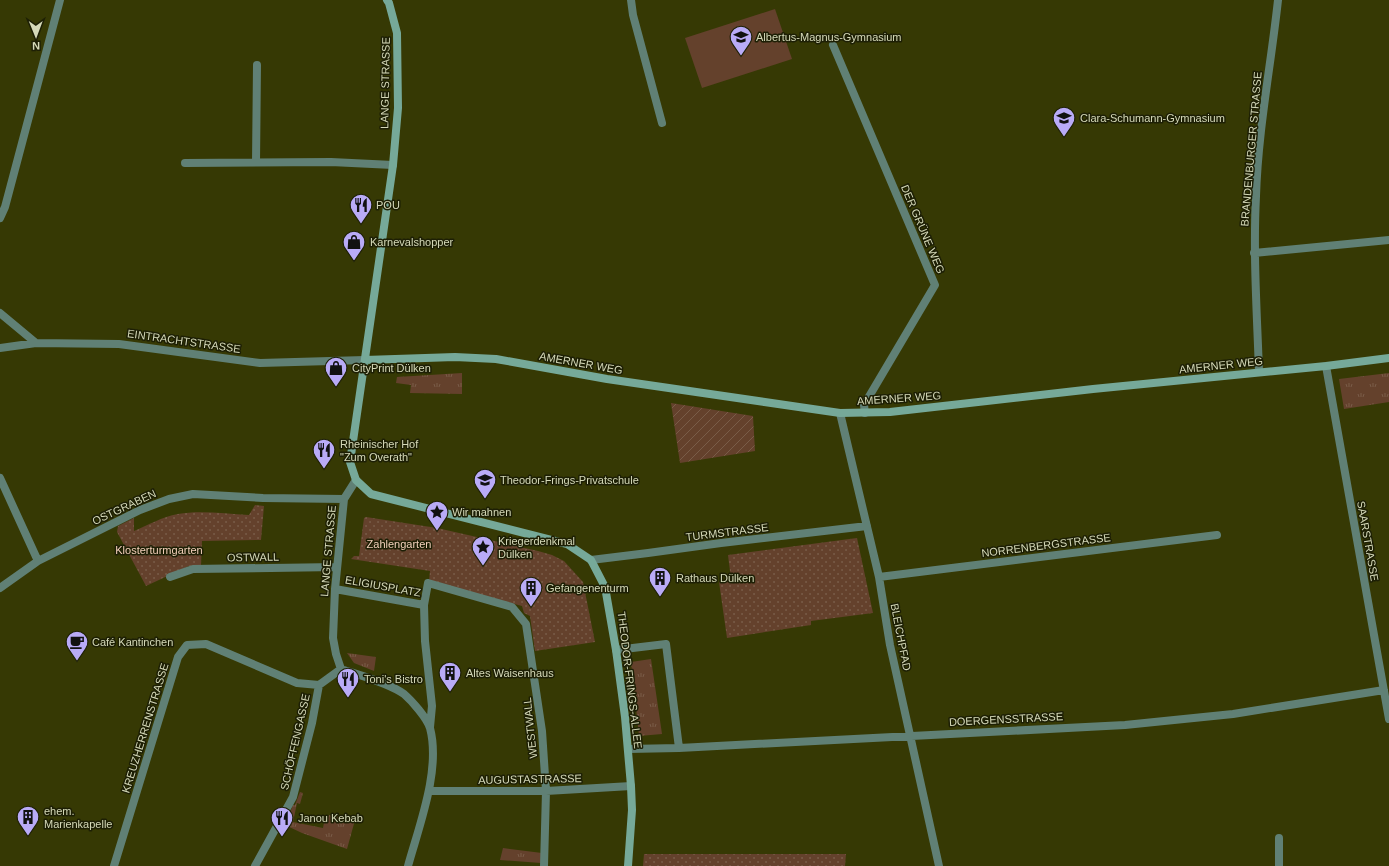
<svg xmlns="http://www.w3.org/2000/svg" width="1389" height="866" viewBox="0 0 1389 866" font-family="Helvetica,sans-serif">
<style>
.grass{fill:url(#grass-tufts)}
.park{fill:url(#park-dots)}
.garden{fill:url(#garden-furrows)}
.pitch{fill:#64412c}
.lines{fill:none;stroke-linecap:round;stroke-linejoin:round}
.street{stroke:#608075;stroke-width:8}
.secondary{stroke:#76a999;stroke-width:8}
.labels{text-anchor:middle;dominant-baseline:central;stroke-width:3;stroke-linejoin:round;paint-order:stroke}
.poi-label{font-size:11px;fill:#d5d9b8;stroke:#1d1f05;text-anchor:start}
.street-label{font-size:11px;fill:#d5d9b8;stroke:#1d1f05}
.park-label{font-size:11px;fill:#f4d0bb;stroke:#1d1f05}
</style>
<defs>
<pattern id="grass-tufts" width="24" height="20" patternUnits="userSpaceOnUse"><rect width="24" height="20" fill="#64412c"/><path d="M3 7l-1-3M5 7V3M7 7l1-3M15 17l-1-3M17 17v-4M19 17l1-3" fill="none" stroke="#795c48"/></pattern>
<pattern id="park-dots" width="8" height="8" patternUnits="userSpaceOnUse"><rect width="8" height="8" fill="#64412c"/><path d="M2 2h.1M6 6h.1" fill="none" stroke="#795c48" stroke-width="1.8" stroke-linecap="round"/></pattern>
<pattern id="garden-furrows" width="10" height="10" patternUnits="userSpaceOnUse"><rect width="10" height="10" fill="#64412c"/><path d="M-1 1l2-2M0 10L10 0M9 11l2-2" fill="none" stroke="#795c48"/></pattern>
</defs>
<rect width="100%" height="100%" fill="#363904"/>
<path class="grass" d="M 462,373 L 462,394 L 410,393 L 411,385 L 396,383 L 397,377 Z
M 1389,373 L 1389,402 L 1344,409 L 1339,379 Z
M 347,653 L 376,657 L 374,671 L 354,663 Z
M 651,659 L 662,734 L 639,736 L 631,662 Z
M 300,792 L 303,793 L 300,804 L 297,803 L 293,822 L 323,828 L 325,817 L 328,818 L 329,815 L 355,820 L 347,849 L 302,833 L 285,825 L 293,805 L 295,805 Z
M 503,848 L 542,853 L 541,863 L 500,860 Z"/>
<path class="park" d="M 255,505 L 264,506 L 261,540 L 202,541 L 201,565 L 189,566 L 146,586 L 117,532 L 118,526 L 134,518 L 134,531 C 148,525 162,517 178,514 C 200,510 226,514 249,515 Z
M 366,517 L 437,528 L 538,551 L 552,555 L 564,561 L 583,582 L 595,642 L 535,651 L 530,616 L 524,613 L 522,606 L 429,581 L 430,571 L 351,559 L 354,556 L 359,556 L 364,518 Z
M 857,538 L 873,613 L 811,621 L 811,625 L 727,638 L 719,582 L 731,579 L 728,555 Z
M 644,854 L 846,854 L 845,866 L 643,866 Z"/>
<path class="garden" d="M 671,403 L 753,416 L 755,451 L 680,463 Z"/>
<path class="pitch" d="M 775,9 L 792,59 L 702,88 L 685,38 Z"/>
<g class="lines">
<path class="street" d="M 631,0 L 633,15 L 662,123
M 833,45 L 935,285 L 864,405 L 865,413
M 256,162 L 257,65
M 185,163 L 331,162 L 393,165
M 0,218 L 5,207 L 60,0
M 1254,253 L 1389,240
M 0,313 L 36,343
M 0,348 L 36,343 L 119,344 L 260,363 L 365,360
M 1326,366 L 1389,719
M 1259,372 C 1257,313 1253,255 1256,196 C 1258,130 1271,65 1278,0
M 840,413 L 879,577 L 890,645 L 939,866
M 0,478 L 38,561
M 591,560 L 648,553 L 721,543 L 867,526
M 170,577 L 193,569 L 337,567
M 879,577 L 1217,535
M 0,588 L 38,561 L 140,510 L 169,499 L 193,494 L 263,498 L 344,499
M 335,589 L 424,605 L 425,641 L 432,706 L 430,727
M 424,605 L 428,583 L 512,607 L 526,624 L 542,731 L 546,791 L 544,866
M 616,650 L 666,644 L 679,748
M 341,669 C 359,675 389,683 404,694 C 412,701 427,718 430,728 C 441,770 419,826 408,866
M 341,669 L 336,654 L 333,638 L 335,589 L 344,499 L 356,480
M 628,749 L 679,748 L 1125,725 L 1233,714 L 1384,690
M 429,791 L 546,791 L 631,786
M 114,866 L 178,657 L 187,645 L 206,644 L 297,683 L 319,685 L 341,669
M 255,866 L 293,797 L 312,723 L 319,685
M 1279,866 L 1279,838"/>
<path class="secondary" d="M 387,0 L 389,3 L 397,33 L 398,108 L 393,165 L 350,462 L 356,480 L 371,494 L 567,544 L 591,560 L 605,587 L 616,650 L 625,717 L 631,786 L 632,810 L 628,866
M 365,360 L 455,357 L 496,359 L 607,379 L 840,413 L 890,412 L 1093,389 L 1326,366 L 1389,358"/>
</g>
<defs>
<g id="school-pin" transform="scale(1.15)"><path d="M0 17L-7.5 6A9.5 9.5 0 1 1 7.5 6Z" fill="#b9abf7" stroke="#1d1f05"/><path d="M0-5L7-2L0 1L-7-2ZM-4 1L0 2.5L4 1V4Q0 6-4 4Z" fill="#111"/></g>
<g id="restaurant-pin" transform="scale(1.15)"><path d="M0 17L-7.5 6A9.5 9.5 0 1 1 7.5 6Z" fill="#b9abf7" stroke="#1d1f05"/><path d="M-5-6h1v4h1v-4h1v4h1v-4h1v5L-1.5 .5V6h-2V.5L-5-1ZM5-6V6H3V1.5H1.5Q1.5-4 5-6Z" fill="#111"/></g>
<g id="shop-pin" transform="scale(1.15)"><path d="M0 17L-7.5 6A9.5 9.5 0 1 1 7.5 6Z" fill="#b9abf7" stroke="#1d1f05"/><path d="M-5-2.5h2.3a2.7 3.5 0 0 1 5.4 0H5L5.5 6h-11ZM-1.5-2.5h3a1.5 2.3 0 0 0-3 0Z" fill="#111"/></g>
<g id="sight-pin" transform="scale(1.15)"><path d="M0 17L-7.5 6A9.5 9.5 0 1 1 7.5 6Z" fill="#b9abf7" stroke="#1d1f05"/><path d="M0-6L1.8-2.2L6-1.7L2.9 1.2L3.7 5.4L0 3.3L-3.7 5.4L-2.9 1.2L-6-1.7L-1.8-2.2Z" fill="#111"/></g>
<g id="building-pin" transform="scale(1.15)"><path d="M0 17L-7.5 6A9.5 9.5 0 1 1 7.5 6Z" fill="#b9abf7" stroke="#1d1f05"/><path d="M-4-6H4V6H1V3H-1V6H-4ZM-2.5-4.3h1.7v1.8h-1.7ZM.8-4.3h1.7v1.8H.8ZM-2.5-1h1.7V.8h-1.7ZM.8-1h1.7V.8H.8Z" fill="#111"/></g>
<g id="cafe-pin" transform="scale(1.15)"><path d="M0 17L-7.5 6A9.5 9.5 0 1 1 7.5 6Z" fill="#b9abf7" stroke="#1d1f05"/><path d="M-5.5-4.5H6V0H3Q3 3.5 0 3.5H-2.5Q-5.5 3.5-5.5 0ZM3-3.2v2h1.7v-2ZM-6 4.5H4V6H-6Z" fill="#111"/></g>
</defs>
<g fill-rule="evenodd">
<use href="#school-pin" x="741" y="37"/>
<use href="#school-pin" x="1064" y="118"/>
<use href="#restaurant-pin" x="361" y="205"/>
<use href="#shop-pin" x="354" y="242"/>
<use href="#shop-pin" x="336" y="368"/>
<use href="#restaurant-pin" x="324" y="450"/>
<use href="#school-pin" x="485" y="480"/>
<use href="#sight-pin" x="437" y="512"/>
<use href="#sight-pin" x="483" y="547"/>
<use href="#building-pin" x="660" y="578"/>
<use href="#building-pin" x="531" y="588"/>
<use href="#cafe-pin" x="77" y="642"/>
<use href="#building-pin" x="450" y="673"/>
<use href="#restaurant-pin" x="348" y="679"/>
<use href="#building-pin" x="28" y="817"/>
<use href="#restaurant-pin" x="282" y="818"/>
</g>
<g class="labels">
<g class="poi-label">
<text x="756" y="37">Albertus-Magnus-Gymnasium</text>
<text x="1080" y="118">Clara-Schumann-Gymnasium</text>
<text x="376" y="205">POU</text>
<text x="370" y="242">Karnevalshopper</text>
<text x="352" y="368">CityPrint Dülken</text>
<text x="340" y="444">Rheinischer Hof<tspan x="340" dy="13">"Zum Overath"</tspan></text>
<text x="500" y="480">Theodor-Frings-Privatschule</text>
<text x="452" y="512">Wir mahnen</text>
<text x="498" y="541">Kriegerdenkmal<tspan x="498" dy="13">Dülken</tspan></text>
<text x="676" y="578">Rathaus Dülken</text>
<text x="546" y="588">Gefangenenturm</text>
<text x="92" y="642">Café Kantinchen</text>
<text x="466" y="673">Altes Waisenhaus</text>
<text x="364" y="679">Toni's Bistro</text>
<text x="44" y="811">ehem.<tspan x="44" dy="13">Marienkapelle</tspan></text>
<text x="298" y="818">Janou Kebab</text>
</g>
<g class="street-label">
<text transform="translate(385 83) rotate(-89)">LANGE STRASSE</text>
<text transform="translate(1251 149) rotate(-85)">BRANDENBURGER STRASSE</text>
<text transform="translate(923 229) rotate(67)">DER GRÜNE WEG</text>
<text transform="translate(184 341) rotate(8)">EINTRACHTSTRASSE</text>
<text transform="translate(581 363) rotate(10)">AMERNER WEG</text>
<text transform="translate(1221 365) rotate(-6)">AMERNER WEG</text>
<text transform="translate(899 398) rotate(-4)">AMERNER WEG</text>
<text transform="translate(124 507) rotate(-25)">OSTGRABEN</text>
<text transform="translate(727 532) rotate(-7)">TURMSTRASSE</text>
<text transform="translate(1368 541) rotate(80)">SAARSTRASSE</text>
<text transform="translate(1046 545) rotate(-7)">NORRENBERGSTRASSE</text>
<text transform="translate(328 551) rotate(-85)">LANGE STRASSE</text>
<text transform="translate(253 557) rotate(-1)">OSTWALL</text>
<text transform="translate(383 586) rotate(10)">ELIGIUSPLATZ</text>
<text transform="translate(901 637) rotate(79)">BLEICHPFAD</text>
<text transform="translate(630 680) rotate(83)">THEODOR-FRINGS-ALLEE</text>
<text transform="translate(1006 719) rotate(-3)">DOERGENSSTRASSE</text>
<text transform="translate(145 728) rotate(-73)">KREUZHERRENSTRASSE</text>
<text transform="translate(530 728) rotate(-96)">WESTWALL</text>
<text transform="translate(295 742) rotate(-77)">SCHÖFFENGASSE</text>
<text transform="translate(530 779) rotate(-1)">AUGUSTASTRASSE</text>
</g>
<g class="park-label">
<text x="399" y="544">Zahlengarten</text>
<text x="159" y="550">Klosterturmgarten</text>
</g>
</g>
<g transform="translate(36 36) rotate(179)" stroke="#1d1f05" stroke-width="3" paint-order="stroke">
<path d="M0-3L7 15L0 10L-7 15Z" fill="#d5d9b8"/>
<text y="-6" font-size="11" font-weight="bold" text-anchor="middle" fill="#d5d9b8">N</text>
</g>
</svg>
